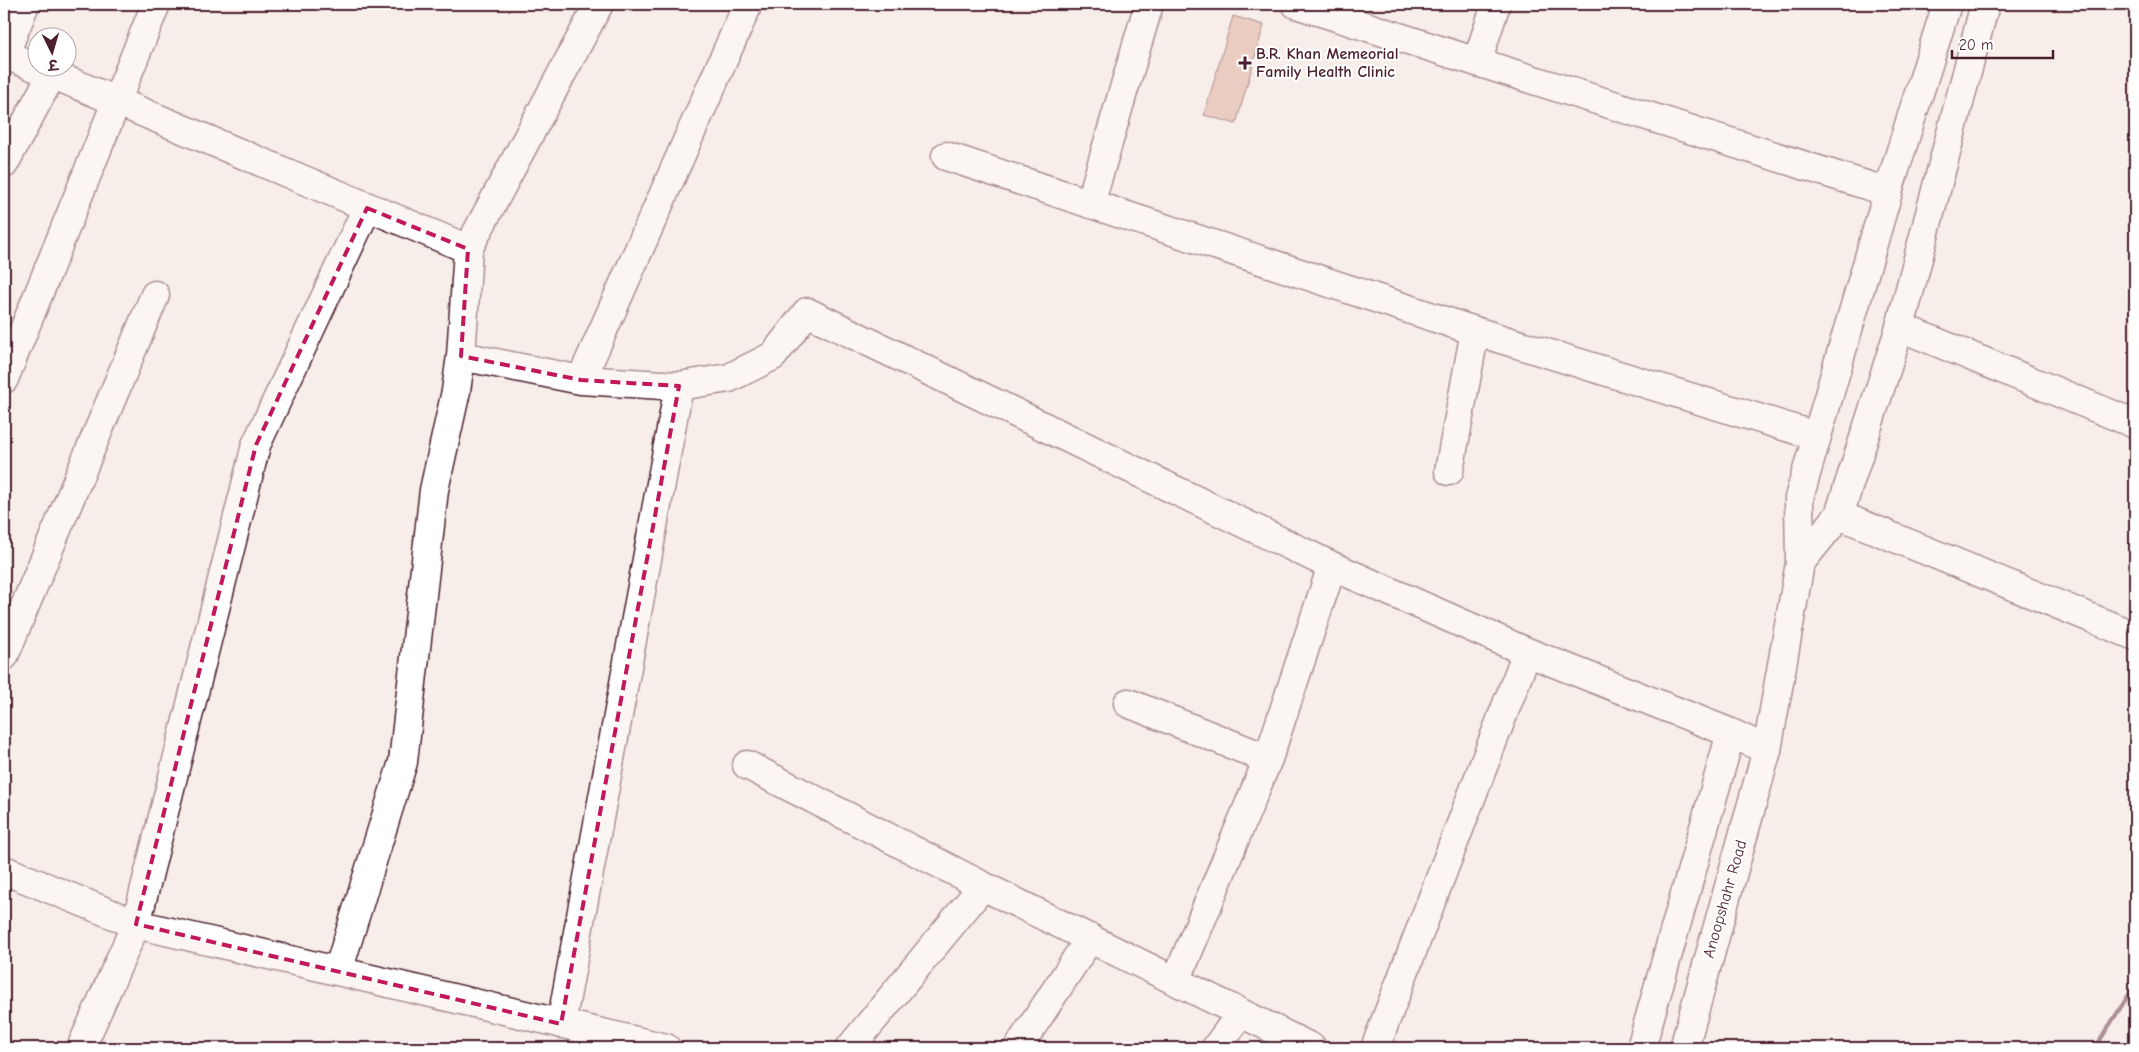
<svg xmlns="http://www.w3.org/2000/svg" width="2139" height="1052" viewBox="0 0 2139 1052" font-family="'Comic Neue','Playpen Sans Deva',sans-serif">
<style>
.building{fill:#d9a48f;stroke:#4a1f2b}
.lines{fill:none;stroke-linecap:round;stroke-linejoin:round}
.minor-casing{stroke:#4a1f2b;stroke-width:31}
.major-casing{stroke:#4a1f2b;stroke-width:31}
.minor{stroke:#fff;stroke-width:28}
.major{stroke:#fff;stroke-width:28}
.rail{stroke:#4a1f2b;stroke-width:4}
.marked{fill:none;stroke:#c2185b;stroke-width:4;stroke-dasharray:10 6;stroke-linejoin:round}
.poi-dot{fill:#4a1f2b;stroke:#fff;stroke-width:2}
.labels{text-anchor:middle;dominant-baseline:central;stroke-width:4;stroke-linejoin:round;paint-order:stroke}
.poi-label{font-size:16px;font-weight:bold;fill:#4a1f2b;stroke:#fff;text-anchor:start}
.street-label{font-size:16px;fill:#4a1f2b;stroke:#fff}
</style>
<rect width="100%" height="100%" fill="#f7ede9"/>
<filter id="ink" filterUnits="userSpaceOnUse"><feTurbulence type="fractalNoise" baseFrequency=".02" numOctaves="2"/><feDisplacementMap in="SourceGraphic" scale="10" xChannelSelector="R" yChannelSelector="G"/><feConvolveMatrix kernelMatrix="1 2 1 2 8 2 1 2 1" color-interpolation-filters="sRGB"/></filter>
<g filter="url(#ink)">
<path class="building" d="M 1233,16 L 1264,25 L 1236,124 L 1204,115 Z"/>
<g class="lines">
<g class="minor-casing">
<path id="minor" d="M 1296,4 L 1477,62
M 1496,4 L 1477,62 L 1888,192
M 4,54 L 468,249 L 599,4
M 5,54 L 25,4
M 946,156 L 1475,331 L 1816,436
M 4,164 L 52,74
M 1090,204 L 1149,4
M 367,208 L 256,445 L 136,924 L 666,1048
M 1900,327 L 2135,424
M 461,356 L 581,380 L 748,4
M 4,379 L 156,4
M 581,380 L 679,386 L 729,378 L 773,356 L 807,312 L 1332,566 L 1527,652 L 1731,733 L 1767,750
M 1449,471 L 1475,331
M 1839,515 L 2135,636
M 4,656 L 155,295
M 1128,703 L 1268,759
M 747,765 L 983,886
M 4,870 L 136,924 L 81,1048
M 338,971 L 403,762 L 434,490 L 456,391 L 461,356 L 468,249
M 1176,981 L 1268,759 L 1332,566
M 561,1024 L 679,386
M 850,1048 L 983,886 L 1312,1048
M 1018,1048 L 1090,938
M 1216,1048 L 1241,1013
M 1375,1048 L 1527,652
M 1641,1048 L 1731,733"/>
</g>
<g class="major-casing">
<path id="major" d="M 1800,563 L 1839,515 L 1900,327 L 1985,4
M 1684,1048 L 1767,750 L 1800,563 L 1799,498 L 1888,192 L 1947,4"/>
</g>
<use href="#minor" class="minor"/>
<use href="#major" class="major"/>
<path class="rail" d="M 2095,1048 L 2135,985"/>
</g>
</g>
<path d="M0 0H2139V1052H0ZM 367,208 L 468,249 L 461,356 L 581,380 L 679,386 L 561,1024 L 136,924 L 256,445 Z" fill="#f7ede9" fill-opacity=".55" fill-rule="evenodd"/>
<path class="marked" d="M 367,208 L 468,249 L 461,356 L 581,380 L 679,386 L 561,1024 L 136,924 L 256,445 Z"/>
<path class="poi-dot" d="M1242.5 55.5h5v5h5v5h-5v5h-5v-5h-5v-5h5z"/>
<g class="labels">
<g class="poi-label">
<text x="1256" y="54">B.R. Khan Memeorial<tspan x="1256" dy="18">Family Health Clinic</tspan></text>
</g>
<g class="street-label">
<text transform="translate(1725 899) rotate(-74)">Anoopshahr Road</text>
</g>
</g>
<rect width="2139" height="1052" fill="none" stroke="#fff" stroke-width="20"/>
<rect x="10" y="10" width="2119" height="1032" fill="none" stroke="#4a1f2b" stroke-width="2" filter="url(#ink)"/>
<g transform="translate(52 52) rotate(175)"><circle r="24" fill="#ffffff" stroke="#b7a5aa"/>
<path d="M0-4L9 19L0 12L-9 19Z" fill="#4a1f2b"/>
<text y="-8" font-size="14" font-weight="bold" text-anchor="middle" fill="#4a1f2b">उ</text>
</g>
<path d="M1952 50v8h101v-8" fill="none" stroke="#4a1f2b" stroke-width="2.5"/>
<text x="1959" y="50" font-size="15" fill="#4a1f2b" stroke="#ffffff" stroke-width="4" paint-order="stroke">20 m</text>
</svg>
